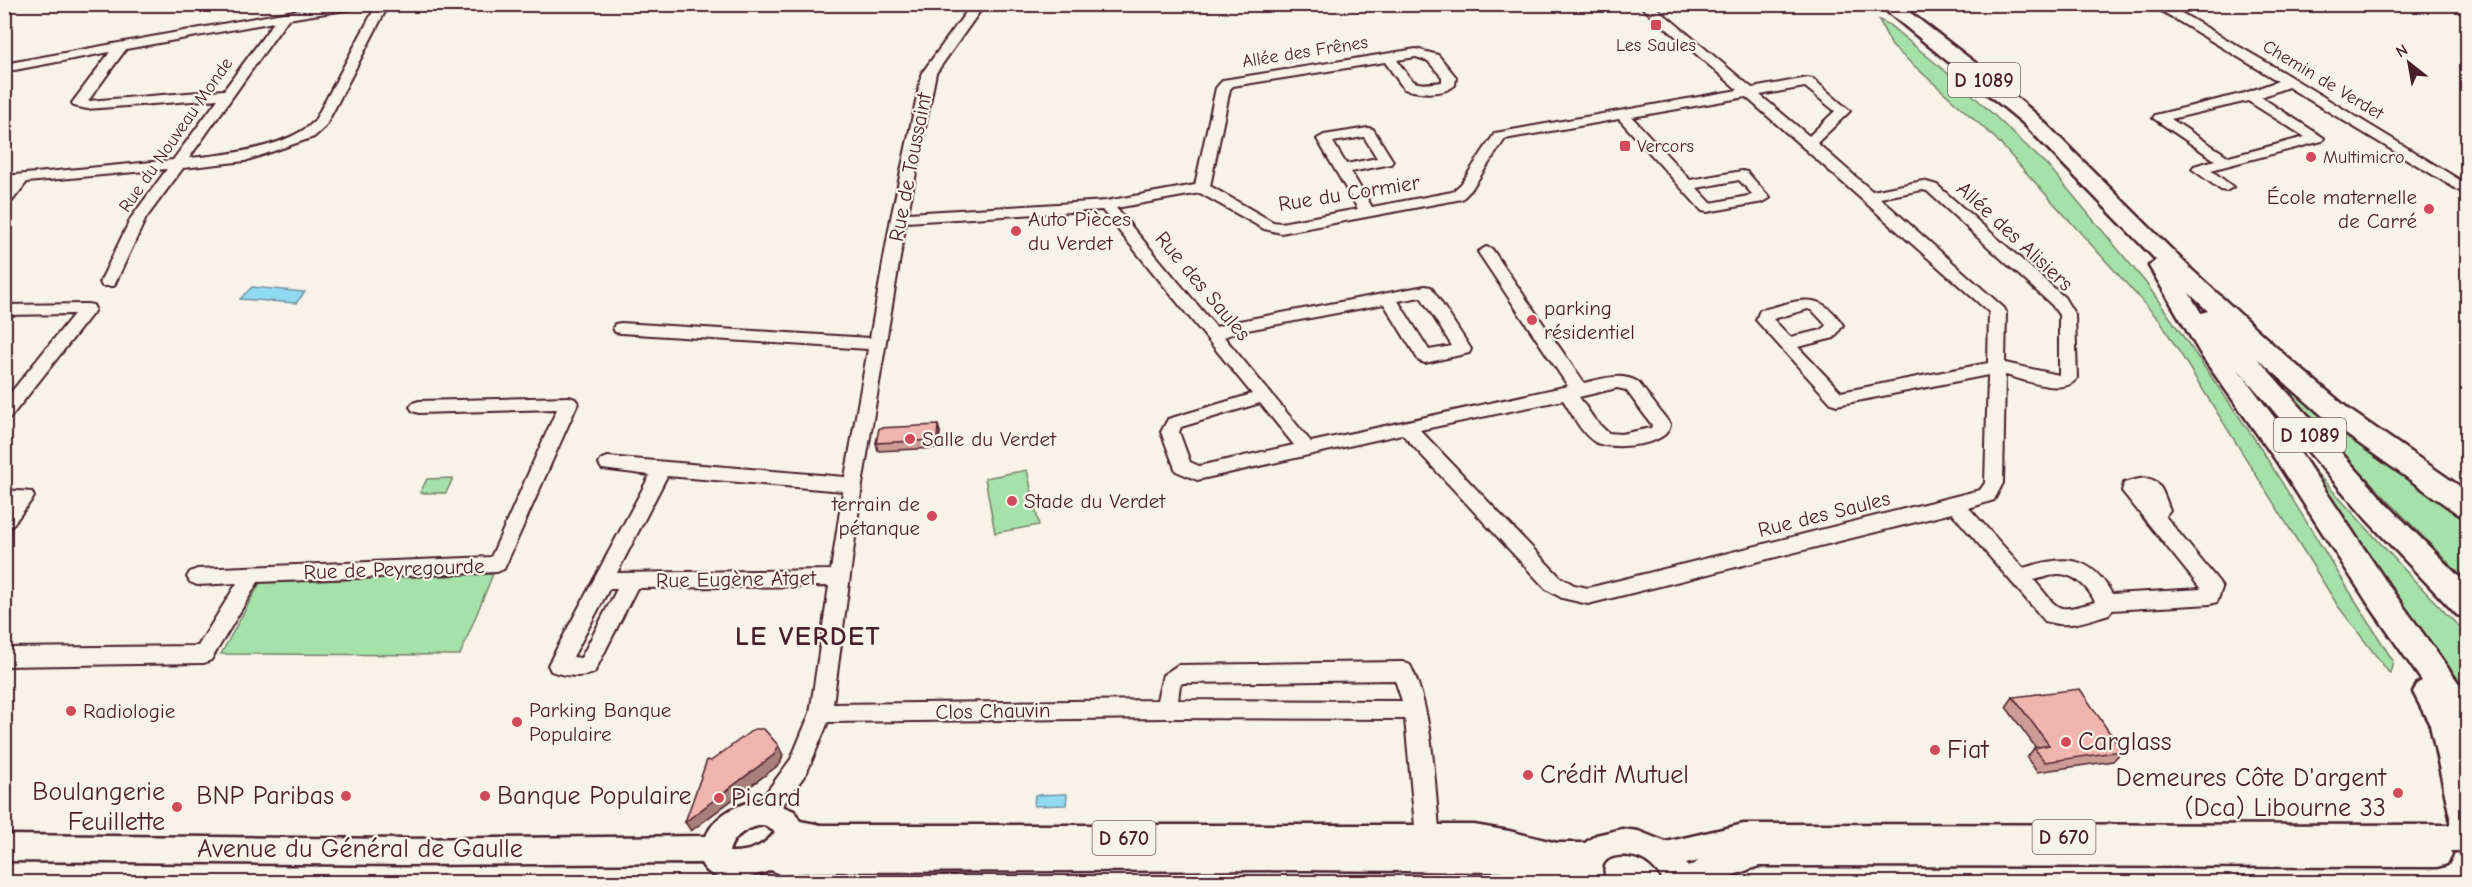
<svg xmlns="http://www.w3.org/2000/svg" width="2472" height="887" viewBox="0 0 2472 887" font-family="'Comic Neue',sans-serif">
<style>
.green{fill:#a5e2a9;stroke:#78806a;stroke-width:1.5}
.water{fill:#90dbf1;stroke:#7490a2;stroke-width:1.5}
.lines{fill:none;stroke-linecap:round;stroke-linejoin:round}
.minor-casing{stroke:#4a1f2b;stroke-width:4}
.major-casing{stroke:#4a1f2b;stroke-width:5}
.highway-casing{stroke:#4a1f2b;stroke-width:5}
.minor{fill:#f7f3e8;fill-rule:evenodd}
.major{fill:#f7f3e8;fill-rule:evenodd}
.highway{fill:#f7f3e8;fill-rule:evenodd}
.wall{fill:#ce9c96;stroke:#4a1f2b;stroke-width:1.5}
.shaded-wall{fill:#a87f7a;stroke:#4a1f2b;stroke-width:1.5}
.building{fill:#f0b5af;stroke:#4a1f2b;stroke-width:1.5}
.poi-dot{fill:#d1495b;stroke:#f7f3e8;stroke-width:2}
.labels{text-anchor:middle;dominant-baseline:central;stroke-width:4.5;stroke-linejoin:round;paint-order:stroke}
.far-poi-label{font-size:18px;fill:#4a1f2b;stroke:#f7f3e8;text-anchor:start}
.far-street-label{font-size:18px;fill:#4a1f2b;stroke:#f7f3e8}
.shield{fill:#f7f3e8;stroke:#7e5f64;stroke-width:1.5}
.shield-label{font-size:20px;font-weight:bold;fill:#4a1f2b}
.street-label{font-size:21px;fill:#4a1f2b;stroke:#f7f3e8}
.poi-label{font-size:21px;fill:#4a1f2b;stroke:#f7f3e8;text-anchor:start}
.near-poi-label{font-size:26px;fill:#4a1f2b;stroke:#f7f3e8;text-anchor:start}
.near-street-label{font-size:26px;fill:#4a1f2b;stroke:#f7f3e8}
.district-label{font-size:27px;font-weight:bold;letter-spacing:1.5px;fill:#4a1f2b;stroke:#f7f3e8}
</style>
<rect width="100%" height="100%" fill="#f7f3e8"/>
<filter id="ink" filterUnits="userSpaceOnUse"><feTurbulence type="fractalNoise" baseFrequency=".0167" numOctaves="2"/><feDisplacementMap in="SourceGraphic" scale="12" xChannelSelector="R" yChannelSelector="G"/><feConvolveMatrix kernelMatrix="1 2 1 2 8 2 1 2 1" color-interpolation-filters="sRGB"/></filter>
<g filter="url(#ink)">
<path class="green" d="M 1879,20 L 1888,24 L 1962,85 L 2051,169 L 2146,283 L 2256,441 L 2393,661 L 2390,674 L 2338,606 L 2160,321 L 1995,138 L 1892,46 Z
M 2225,352 L 2302,457 L 2413,579 L 2467,635 L 2467,708 Z
M 2268,364 L 2467,513 L 2467,582 L 2257,365 Z
M 1027,470 L 1039,525 L 995,533 L 985,478 Z
M 453,478 L 446,493 L 420,493 L 427,479 Z
M 493,574 L 460,655 L 221,654 L 260,583 Z"/>
<path class="water" d="M 252,287 L 305,292 L 296,303 L 240,299 Z
M 1067,794 L 1066,805 L 1034,806 L 1035,795 Z"/>
<g class="lines">
<g class="minor-casing">
<path id="minor" d="M 332,4 L 364,4 L 358,8 L 288,19 L 189,158 C 227,155 285,148 314,122 L 377,4 L 389,4 L 325,127 L 314,137 L 245,161 L 183,168 L 146,218 L 114,286 L 102,286 L 100,282 L 131,218 L 167,169 L 27,182 L 9,205 L 4,206 L 4,192 L 11,184 L 4,184 L 4,176 L 173,160 L 218,99 L 87,109 L 74,106 L 72,103 L 110,52 L 4,72 L 4,64 ZM 274,22 L 224,90 L 88,101 L 126,49 Z
M 972,4 L 985,4 L 936,73 L 908,213 L 1106,201 L 1195,185 L 1216,88 L 1223,80 L 1416,49 L 1438,55 L 1456,77 L 1455,85 C 1443,96 1419,93 1404,89 L 1385,62 L 1233,86 L 1230,89 L 1210,186 L 1273,222 L 1281,223 L 1358,209 L 1317,139 L 1324,135 L 1368,128 L 1373,129 L 1393,161 L 1391,164 L 1351,172 L 1372,207 L 1452,192 L 1461,184 L 1495,133 L 1738,90 L 1638,4 L 1652,4 L 1752,88 L 1808,78 L 1813,79 L 1850,111 L 1817,143 L 1872,191 L 1923,181 L 1937,185 L 2064,297 L 2075,315 L 2077,378 C 2065,397 2023,379 2005,375 L 2003,483 L 1994,500 L 1969,508 L 2023,568 C 2062,557 2089,552 2112,594 L 2201,589 L 2122,491 L 2124,483 C 2157,472 2159,481 2170,510 L 2165,516 L 2219,582 L 2222,588 L 2217,602 L 2210,604 L 2112,610 L 2109,614 C 2086,621 2069,629 2045,621 L 1952,513 L 1588,604 L 1562,598 L 1546,589 L 1402,434 L 1197,480 L 1176,471 L 1161,432 L 1168,419 L 1252,394 L 1102,210 L 906,222 L 862,485 L 833,704 L 1157,700 L 1163,675 L 1178,665 L 1403,662 L 1410,665 C 1434,712 1434,784 1440,837 L 1436,844 L 1428,848 L 1420,844 L 1416,837 L 1405,719 L 1166,718 L 828,722 L 807,772 L 773,819 L 765,822 L 757,819 L 754,812 L 757,805 L 791,759 L 810,713 L 829,586 L 637,588 L 594,673 C 582,678 563,676 551,671 L 548,665 L 650,475 L 602,469 L 599,464 L 602,459 L 608,457 L 845,477 L 868,349 L 621,333 L 615,332 L 613,328 L 615,324 L 621,323 L 870,338 L 891,218 L 922,73 ZM 1416,57 L 1428,61 L 1442,77 L 1442,82 C 1411,86 1414,84 1397,60 ZM 1805,87 L 1835,111 L 1809,136 L 1760,95 ZM 1746,97 L 1989,312 L 1988,363 L 1841,392 L 1798,347 L 1834,338 L 1843,325 C 1820,290 1801,300 1766,309 L 1760,310 L 1756,320 L 1831,403 L 1837,405 L 1988,375 L 1985,483 L 1980,490 L 1588,588 L 1574,585 L 1560,577 L 1420,430 L 1563,400 C 1572,413 1582,436 1597,443 C 1613,450 1670,446 1670,424 L 1638,382 C 1621,372 1602,379 1584,383 L 1492,249 L 1486,247 L 1478,252 L 1568,386 L 1311,442 L 1224,337 L 1237,332 L 1384,304 L 1419,361 L 1425,363 L 1469,353 L 1471,349 L 1431,287 L 1425,286 L 1234,322 L 1216,327 L 1116,208 L 1200,193 L 1264,229 L 1281,233 L 1462,199 L 1471,190 L 1505,139 L 1619,119 L 1702,211 L 1707,212 L 1763,202 L 1770,198 L 1747,172 L 1742,171 L 1690,180 L 1632,117 ZM 1364,137 L 1377,158 L 1346,164 L 1333,142 ZM 1739,180 L 1753,195 L 1711,203 L 1697,188 ZM 1922,190 L 1927,191 L 2052,305 L 2059,315 L 2059,375 L 2005,363 L 2006,312 L 2004,308 L 1880,198 ZM 1421,297 L 1452,346 L 1429,350 L 1398,301 ZM 1808,309 L 1813,311 L 1826,325 L 1822,330 L 1790,337 L 1773,319 ZM 1617,388 L 1626,390 L 1652,425 L 1651,428 L 1621,434 L 1608,433 L 1594,419 L 1579,397 ZM 1260,403 L 1294,445 L 1199,466 L 1190,462 L 1179,432 L 1181,427 ZM 667,476 L 843,491 L 831,570 L 617,573 ZM 2057,574 C 2074,573 2089,588 2095,602 C 2054,613 2061,612 2034,580 ZM 609,589 L 617,589 L 581,658 L 573,657 ZM 1395,680 L 1402,701 L 1178,700 L 1180,685 L 1183,683 Z
M 2150,4 L 2166,4 L 2276,68 L 2468,185 L 2468,196 L 2288,87 L 2261,97 L 2324,138 L 2322,141 L 2211,170 L 2233,187 L 2226,191 L 2221,190 L 2192,169 L 2194,166 L 2215,160 L 2153,118 L 2155,115 L 2245,93 L 2278,81 ZM 2248,101 L 2305,137 L 2229,157 L 2171,119 Z
M 87,304 L 93,305 L 95,309 L 93,313 L 10,418 L 4,420 L 4,401 L 74,314 L 4,315 L 4,305 Z
M 569,397 L 575,399 L 578,403 L 504,569 L 497,572 L 258,582 L 211,660 L 204,663 L 4,666 L 4,648 L 198,646 L 237,583 L 197,585 L 190,582 L 187,577 L 190,572 L 197,569 L 491,557 L 557,409 L 419,413 L 413,411 L 410,407 L 413,403 L 419,401 Z
M 4,490 L 32,492 L 34,497 L 11,527 L 4,529 L 4,508 L 8,504 L 4,504 Z"/>
</g>
<g class="major-casing">
<path id="major" d="M 765,799 L 794,811 L 800,821 L 821,825 L 1474,825 L 1509,831 L 1557,843 L 1585,843 L 1596,835 L 1622,829 L 1638,831 L 1666,842 L 1744,824 L 2468,825 L 2468,851 L 2450,851 L 2452,854 L 2447,864 L 2437,867 L 1759,866 L 1715,882 L 1664,882 C 1660,874 1653,866 1645,861 C 1634,854 1605,851 1602,868 C 1602,872 1603,878 1603,882 L 1537,882 L 1523,876 L 1500,872 L 1305,870 L 816,872 L 781,875 L 771,870 C 750,879 713,887 701,863 L 403,865 L 4,861 L 4,835 L 403,839 L 706,836 C 717,812 740,803 765,799 ZM 764,825 L 775,832 C 764,847 748,853 729,852 C 733,835 748,827 764,825 ZM 1699,861 L 1688,867 L 1686,864 Z"/>
</g>
<g class="highway-casing">
<path id="highway" d="M 1878,4 L 1899,4 L 1982,68 L 2037,115 L 2192,270 L 2288,358 L 2351,411 L 2468,492 L 2468,517 L 2458,514 L 2333,425 L 2257,358 L 2386,503 L 2468,586 L 2468,618 L 2457,615 L 2366,519 L 2237,368 L 2295,445 L 2391,589 L 2468,696 L 2468,736 L 2465,735 L 2468,746 L 2468,854 L 2455,849 L 2450,838 L 2450,817 L 2430,725 L 2413,692 L 2418,683 L 2422,681 L 2369,605 L 2275,459 L 2203,358 L 2149,266 L 2156,260 L 2023,123 ZM 2189,293 L 2208,311 L 2201,313 Z"/>
</g>
<use href="#minor" class="minor"/>
<use href="#major" class="major"/>
<use href="#highway" class="highway"/>
</g>
<path class="wall" d="M 940,432 L 938,448 L 878,451 L 876,443 Z
M 2013,697 L 2122,751 L 2113,761 L 2037,772 L 2027,758 L 2034,748 L 2036,748 L 2006,707 Z"/>
<path class="shaded-wall" d="M 938,425 L 940,432 L 938,448 L 937,440 Z
M 778,745 L 783,755 L 780,764 L 691,831 L 685,822 Z"/>
<path class="building" d="M 938,425 L 937,440 L 876,443 L 879,428 Z
M 2080,689 L 2122,751 L 2045,762 L 2034,748 L 2049,745 L 2013,697 Z
M 754,729 L 764,729 L 778,745 L 775,754 L 685,822 L 707,760 L 711,761 Z"/>
</g>
<g class="poi-dot">
<rect x="1650" y="19" width="12" height="12" rx="3"/>
<rect x="1619" y="140" width="12" height="12" rx="3"/>
<circle cx="2311" cy="157" r="6"/>
<circle cx="2429" cy="209" r="6"/>
<circle cx="1016" cy="231" r="6"/>
<circle cx="1532" cy="320" r="6"/>
<circle cx="910" cy="439" r="6"/>
<circle cx="1012" cy="501" r="6"/>
<circle cx="932" cy="516" r="6"/>
<circle cx="71" cy="711" r="6"/>
<circle cx="517" cy="722" r="6"/>
<circle cx="2066" cy="742" r="6"/>
<circle cx="1935" cy="750" r="6"/>
<circle cx="1528" cy="775" r="6"/>
<circle cx="2398" cy="793" r="6"/>
<circle cx="346" cy="796" r="6"/>
<circle cx="485" cy="796" r="6"/>
<circle cx="719" cy="798" r="6"/>
<circle cx="177" cy="807" r="6"/>
</g>
<g class="labels">
<g class="far-poi-label">
<text x="1656" y="45" text-anchor="middle">Les Saules</text>
<text x="1637" y="146">Vercors</text>
<text x="2323" y="157">Multimicro</text>
</g>
<g class="far-street-label">
<text transform="translate(1305 52) rotate(-9)">Allée des Frênes</text>
<text transform="translate(2323 80) rotate(31)">Chemin de Verdet</text>
<text transform="translate(176 135) rotate(-55)">Rue du Nouveau Monde</text>
</g>
<g class="shield">
<rect x="1948" y="63" width="72" height="34" rx="4.5"/>
<rect x="2274" y="418" width="72" height="34" rx="4.5"/>
<rect x="2032.5" y="820" width="63" height="34" rx="4.5"/>
<rect x="1092.5" y="821" width="63" height="34" rx="4.5"/>
</g>
<g class="shield-label">
<text x="1984" y="80">D 1089</text>
<text x="2310" y="435">D 1089</text>
<text x="2064" y="837">D 670</text>
<text x="1124" y="838">D 670</text>
</g>
<g class="street-label">
<text transform="translate(910 167) rotate(-79)">Rue de Toussaint</text>
<text transform="translate(1349 193) rotate(-9)">Rue du Cormier</text>
<text transform="translate(2015 236) rotate(43)">Allée des Alisiers</text>
<text transform="translate(1203 286) rotate(50)">Rue des Saules</text>
<text transform="translate(1824 514) rotate(-14)">Rue des Saules</text>
<text transform="translate(394 569) rotate(-2)">Rue de Peyregourde</text>
<text transform="translate(736 579) rotate(-1)">Rue Eugène Atget</text>
<text transform="translate(993 711) rotate(-1)">Clos Chauvin</text>
</g>
<g class="poi-label">
<text x="2417" y="197" text-anchor="end">École maternelle<tspan x="2417" dy="24">de Carré</tspan></text>
<text x="1028" y="219">Auto Pièces<tspan x="1028" dy="24">du Verdet</tspan></text>
<text x="1544" y="308">parking<tspan x="1544" dy="24">résidentiel</tspan></text>
<text x="922" y="439">Salle du Verdet</text>
<text x="1024" y="501">Stade du Verdet</text>
<text x="920" y="504" text-anchor="end">terrain de<tspan x="920" dy="24">pétanque</tspan></text>
<text x="529" y="710">Parking Banque<tspan x="529" dy="24">Populaire</tspan></text>
<text x="83" y="711">Radiologie</text>
</g>
<g class="near-poi-label">
<text x="2078" y="742">Carglass</text>
<text x="1947" y="750">Fiat</text>
<text x="1540" y="775">Crédit Mutuel</text>
<text x="2386" y="778" text-anchor="end">Demeures Côte D'argent<tspan x="2386" dy="30">(Dca) Libourne 33</tspan></text>
<text x="165" y="792" text-anchor="end">Boulangerie<tspan x="165" dy="30">Feuillette</tspan></text>
<text x="334" y="796" text-anchor="end">BNP Paribas</text>
<text x="497" y="796">Banque Populaire</text>
<text x="731" y="798">Picard</text>
</g>
<g class="near-street-label">
<text x="360" y="849">Avenue du Général de Gaulle</text>
</g>
<g class="district-label">
<text x="808" y="636">LE VERDET</text>
</g>
</g>
<rect width="2472" height="887" fill="none" stroke="#f7f3e8" stroke-width="24"/>
<rect x="12" y="12" width="2448" height="863" fill="none" stroke="#4a1f2b" stroke-width="2" filter="url(#ink)"/>
<g transform="translate(2409 63) rotate(329)" stroke="#f7f3e8" stroke-width="4.5" paint-order="stroke">
<path d="M0-4.5L10 22L0 15L-10 22Z" fill="#4a1f2b"/>
<text y="-9" font-size="16" font-weight="bold" text-anchor="middle" fill="#4a1f2b">N</text>
</g>
</svg>
